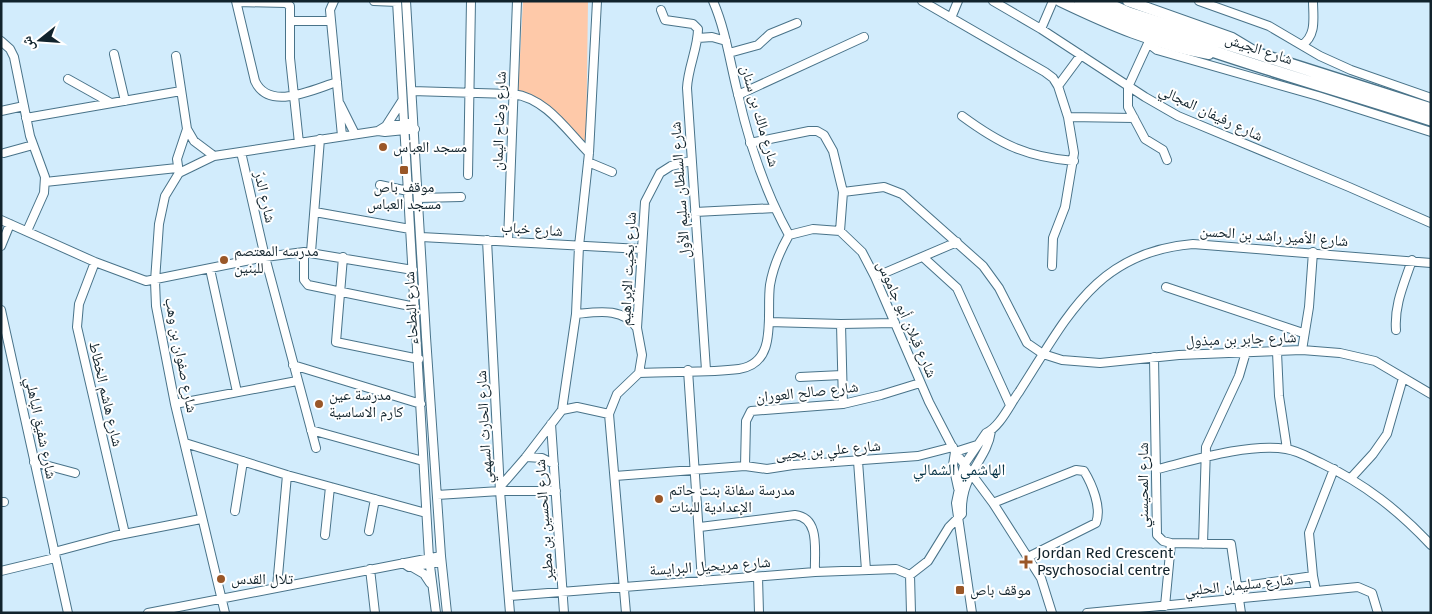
<svg xmlns="http://www.w3.org/2000/svg" width="1432" height="614" viewBox="0 0 1432 614" font-family="'Fira Sans','Noto Naskh Arabic',sans-serif">
<style>
.green{fill:#fec9a9}
.lines{fill:none;stroke-linecap:round;stroke-linejoin:round}
.minor-casing{stroke:#497389;stroke-width:10}
.major-casing{stroke:#497389;stroke-width:12}
.highway-casing{stroke:#497389;stroke-width:14}
.minor{stroke:#fff;stroke-width:8}
.major{stroke:#fff;stroke-width:10}
.highway{stroke:#fff;stroke-width:11}
.poi-dot{fill:#9a5728;stroke:#fff;stroke-width:2}
.labels{text-anchor:middle;dominant-baseline:central;stroke-width:4;stroke-linejoin:round;paint-order:stroke}
.street-label{font-size:15px;fill:#11232c;stroke:#fff}
.poi-label{font-size:15px;fill:#11232c;stroke:#fff;text-anchor:start}
.neighbourhood-label{font-size:16px;fill:#043245;stroke:#fff}
</style>
<rect width="100%" height="100%" fill="#d2ecfc"/>
<path class="green" d="M 523,1 L 588,1 L 586,151 L 552,111 L 518,92 Z"/>
<g class="lines">
<g class="minor-casing">
<path id="minor" d="M 236,1 L 255,81 C 269,112 314,89 337,82
M 334,1 L 330,10 L 342,136
M 374,1 L 397,2
M 397,1 L 429,558 L 436,613
M 406,1 L 426,337 L 441,556 L 447,613
M 713,1 C 726,31 730,63 738,94 C 749,143 765,192 789,235
M 922,1 L 1045,72 L 1053,78 L 1058,86 L 1068,117 L 1074,153 L 1065,207 L 1053,238 L 1052,266
M 993,1 L 1041,29 L 1145,97 L 1178,116 L 1349,187 L 1431,223
M 1199,1 L 1269,26 L 1320,56 L 1351,70 L 1431,98
M 237,2 L 286,3 L 290,6 L 290,58 L 299,143
M 661,10 L 665,20 L 693,24 L 698,29 C 698,48 688,67 687,88 L 706,370
M 951,18 L 958,1
M 290,21 L 331,21
M 1041,29 L 1053,1
M 698,38 L 712,37 L 726,41
M 1150,39 L 1128,87 L 1128,107 L 1145,139 L 1163,150 L 1167,160
M 1153,40 L 1153,47 L 1157,50 L 1318,96 L 1431,132
M 1,41 L 10,49 L 14,57 L 30,136 L 45,177 L 44,193 L 27,231
M 1302,45 C 1317,35 1313,17 1313,1
M 729,53 L 758,45 L 770,34 L 797,23
M 114,54 L 125,101
M 176,56 L 187,129 L 194,141 L 214,156
M 68,79 L 111,103
M 1058,86 L 1081,55
M 412,91 L 513,94 C 546,98 567,131 589,153
M 738,95 L 864,37
M 340,104 L 355,134
M 1,111 L 24,106
M 962,116 C 1000,144 1026,157 1074,161
M 1068,117 L 1134,118
M 26,118 L 181,91
M 386,126 L 402,101
M 378,131 L 386,126 L 409,123
M 750,143 L 809,131 L 817,131 L 824,135 L 833,151 L 843,192 L 840,231
M 241,152 L 265,257 L 316,448
M 4,153 L 33,145
M 588,162 L 612,172
M 179,173 L 177,159 L 187,129
M 468,175 L 471,1
M 45,182 L 177,168
M 380,185 L 408,191
M 843,192 L 884,187 L 902,194 L 983,266 L 999,288 L 1027,343 L 1043,354 L 1062,360 L 1100,363 L 1179,355 L 1302,350 L 1340,353 L 1375,361 L 1431,394
M 418,198 L 461,197
M 315,212 L 410,229
M 695,212 L 775,208
M 1,220 L 95,262 L 146,281 L 265,257 L 304,252 L 413,270
M 421,237 L 641,249
M 487,240 L 500,491 L 510,613
M 508,241 L 517,1
M 1,246 L 10,224
M 304,252 L 304,280 L 308,285 L 415,307
M 311,252 L 320,139
M 343,257 L 336,342 L 419,359
M 924,258 L 957,288 L 1010,405
M 95,262 L 79,304 L 77,327 L 125,534
M 210,269 L 237,392
M 875,277 L 957,242
M 1166,287 L 1303,333
M 1,310 L 68,613
M 576,314 C 597,312 623,307 637,328
M 769,322 L 841,324 L 895,323
M 841,324 L 843,404
M 1396,330 C 1394,305 1404,284 1412,260
M 1302,350 L 1309,307 L 1313,252
M 1277,352 L 1279,396 L 1287,449
M 1154,357 L 1157,535 L 1163,541 L 1171,543 L 1231,544 L 1241,613
M 293,365 L 421,404
M 688,370 L 702,581
M 639,373 L 642,355 L 637,328 L 645,202 L 660,173 L 671,166 L 691,161
M 800,377 L 842,375
M 175,404 L 297,381
M 562,410 L 576,314 L 579,246 L 589,153 L 597,1
M 551,424 L 564,613
M 311,430 L 423,461
M 185,443 L 287,475 L 426,513
M 526,457 L 542,458 L 554,464
M 858,461 L 866,570
M 34,462 L 75,473
M 745,466 L 746,421 L 751,411 L 843,404 L 881,395 L 920,383
M 1158,469 C 1194,460 1249,443 1286,449 C 1299,451 1310,458 1321,463 C 1365,484 1398,510 1431,545
M 615,476 L 745,466 L 767,469 L 793,465 L 918,456 L 953,447
M 1351,478 L 1373,454 L 1387,434 L 1403,378
M 500,487 L 526,457 L 562,410 L 577,407 L 609,414
M 958,488 L 953,465 L 955,452 L 977,445
M 437,495 L 500,491 L 556,491
M 1,502 L 4,502
M 993,503 L 1076,470 L 1084,471 C 1092,484 1102,508 1096,523 L 1028,557
M 235,511 L 243,461
M 700,527 L 795,515 C 821,518 814,552 815,572
M 369,531 L 375,499
M 325,535 L 330,487
M 1203,544 L 1206,447 L 1239,376 L 1246,352
M 54,552 L 114,536 L 201,519
M 403,563 L 409,567 L 441,562
M 412,567 L 424,574 L 430,583
M 370,569 L 375,613
M 1,571 L 55,558
M 758,577 L 759,613
M 277,587 L 287,475
M 1238,587 L 1313,576
M 1316,591 L 1313,576 L 1309,533 L 1334,469
M 510,596 L 815,572 L 896,569 L 910,575
M 1165,606 L 1171,543
M 148,613 L 441,556
M 225,613 L 175,404 L 156,306 L 155,281 L 159,224 L 165,196 L 179,173 L 214,156 L 378,131 L 385,132 L 415,129
M 626,613 L 609,414 L 617,394 L 639,373 C 670,371 708,373 739,369 C 779,363 766,314 770,285 C 773,267 780,251 789,235 L 813,229 L 840,231 L 862,252 L 875,277 L 929,402 L 955,452 L 993,503 L 1041,578 L 1052,613
M 911,613 L 910,575 L 928,561 L 949,527 L 962,514 C 960,474 987,461 991,431
M 972,613 L 956,503 L 964,465 L 986,433 C 1000,427 1010,404 1019,392 C 1067,318 1095,252 1193,244 L 1431,263
M 1087,613 L 1358,587 L 1372,593 L 1378,613"/>
</g>
<g class="major-casing">
<path id="major" d="M 1060,1 C 1108,24 1156,45 1209,54
M 1128,1 L 1232,38 L 1252,50"/>
</g>
<g class="highway-casing">
<path id="highway" d="M 1080,1 C 1193,50 1314,82 1431,120
M 1101,1 L 1129,13 L 1431,109"/>
</g>
<use href="#minor" class="minor"/>
<use href="#major" class="major"/>
<use href="#highway" class="highway"/>
</g>
<g class="poi-dot">
<circle cx="383" cy="147" r="5"/>
<rect x="399" y="165" width="10" height="10" rx="2.5"/>
<circle cx="224" cy="260" r="5"/>
<circle cx="319" cy="404" r="5"/>
<circle cx="659" cy="499" r="5"/>
<path d="M1023.5 554.5h5v5h5v5h-5v5h-5v-5h-5v-5h5z"/>
<circle cx="221" cy="579" r="5"/>
<rect x="955" y="585" width="10" height="10" rx="2.5"/>
</g>
<g class="labels">
<g class="street-label">
<text transform="translate(1259 49) rotate(18)">شارع الجيش</text>
<text transform="translate(1211 113) rotate(25)">شارع رفيفان المجالي</text>
<text transform="translate(760 116) rotate(74)">شارع مالك بن سنان</text>
<text transform="translate(499 121) rotate(-88)">شارع وضاح اليمان</text>
<text transform="translate(680 190) rotate(-94)">شارع السلطان سليم الأول</text>
<text transform="translate(265 197) rotate(77)">شارع الدرّ</text>
<text transform="translate(532 229) rotate(4)">شارع خباب</text>
<text transform="translate(1274 236) rotate(4)">شارع الأمير راشد بن الحسن</text>
<text transform="translate(628 269) rotate(-87)">شارع بخيت الإبراهيم</text>
<text transform="translate(411 308) rotate(-93)">شارع البطحاء</text>
<text transform="translate(907 319) rotate(66)">شارع قبلان أبو جاموس</text>
<text transform="translate(1241 339) rotate(-2)">شارع جابر بن مبذول</text>
<text transform="translate(181 355) rotate(79)">شارع صفوان بن وهب</text>
<text transform="translate(807 392) rotate(-6)">شارع صالح العوران</text>
<text transform="translate(106 394) rotate(77)">شارع هاشم الخطاط</text>
<text transform="translate(484 427) rotate(-93)">شارع الحارث السهمي</text>
<text transform="translate(41 428) rotate(78)">شارع شفيق الباهلي</text>
<text transform="translate(828 450) rotate(-5)">شارع علي بن يحيى</text>
<text transform="translate(1143 485) rotate(-90)">شارع المحيسني</text>
<text transform="translate(544 520) rotate(-94)">شارع الحسين بن مطير</text>
<text transform="translate(710 566) rotate(-4)">شارع مريحيل البرايسة</text>
<text transform="translate(1239 585) rotate(-6)">شارع سليمان الحلبي</text>
</g>
<g class="poi-label">
<text x="393" y="147">مسجد العباس</text>
<text x="404" y="187" text-anchor="middle">موقف باص<tspan x="404" dy="17">مسجد العباس</tspan></text>
<text x="234" y="251">مدرسه المعتصم<tspan x="234" dy="17">للبنين</tspan></text>
<text x="329" y="395">مدرسة عين<tspan x="329" dy="17">كارم الاساسية</tspan></text>
<text x="669" y="490">مدرسة سفانة بنت حاتم<tspan x="669" dy="17">الإعدادية للبنات</tspan></text>
<text x="1037" y="553">Jordan Red Crescent<tspan x="1037" dy="17">Psychosocial centre</tspan></text>
<text x="231" y="579">تلال القدس</text>
<text x="970" y="590">موقف باص</text>
</g>
<g class="neighbourhood-label">
<text x="959" y="469">الهاشمي الشمالي</text>
</g>
</g>
<rect width="1432" height="614" fill="none" stroke="#11232c" stroke-width="5"/>
<g transform="translate(40 40) rotate(253)" stroke="#ffffff" stroke-width="4" paint-order="stroke">
<path d="M0-4L9 19L0 12L-9 19Z" fill="#11232c"/>
<text y="-8" font-size="14" font-weight="bold" text-anchor="middle" fill="#11232c">ش</text>
</g>
</svg>
